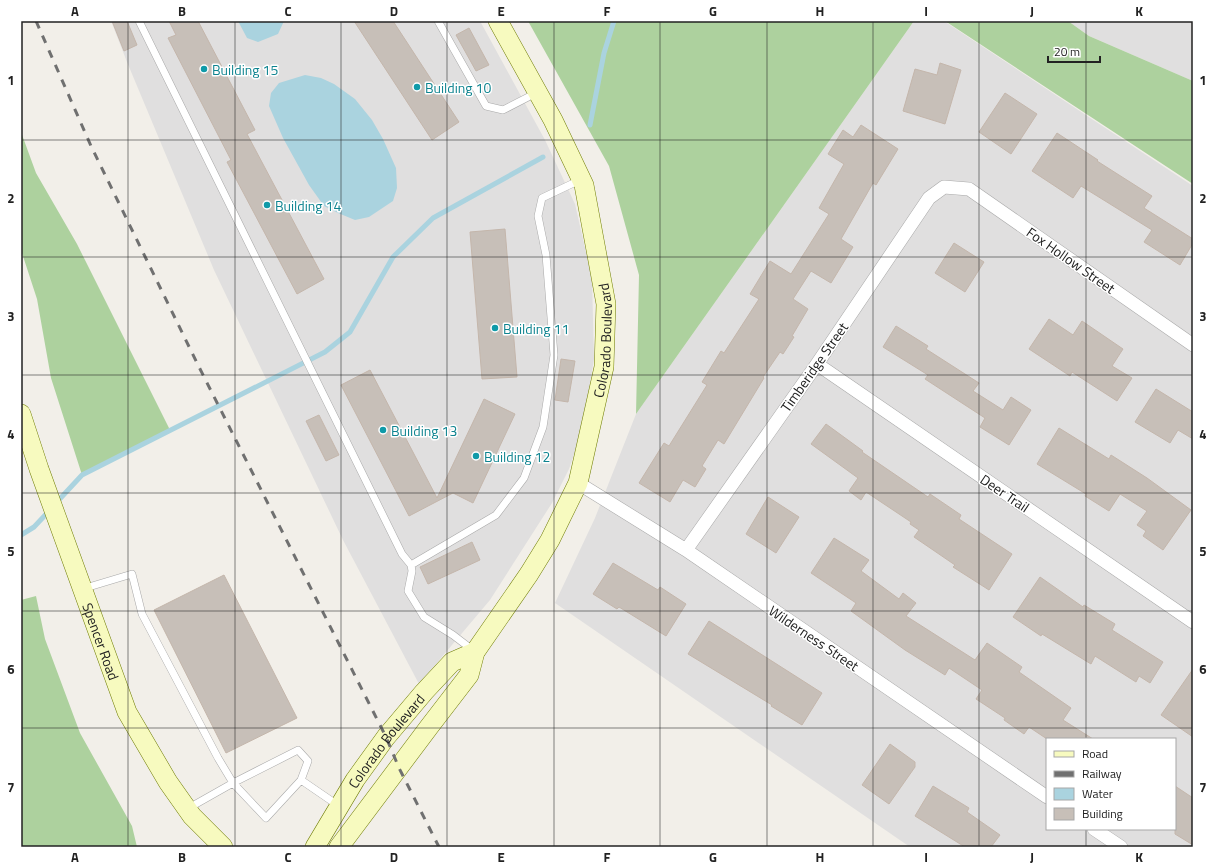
<svg xmlns="http://www.w3.org/2000/svg" width="1214" height="868" viewBox="0 0 1214 868" font-family="'Titillium Web',sans-serif">
<style>
.residential{fill:#e0dfdf;fill-rule:evenodd}
.forest{fill:#add19e}
.water{fill:#aad3df}
.lines{fill:none;stroke-linecap:round;stroke-linejoin:round}
.stream{stroke:#aad3df;stroke-width:5}
.building{fill:#c7bfb8;stroke:#c4b6ab}
.lane-casing{stroke:#a9a9a9;stroke-width:8}
.street-casing{stroke:#a9a9a9;stroke-width:14}
.secondary-casing{stroke:#707d05;stroke-width:20}
.lane{stroke:#fff;stroke-width:7}
.street{stroke:#fff;stroke-width:13}
.secondary{stroke:#f7fabf;stroke-width:19}
.rail{stroke:#707070;stroke-width:3;stroke-dasharray:8 8;stroke-linecap:butt}
.grid{fill:none;stroke:#222;stroke-width:1;stroke-opacity:0.55}
.culture-dot{fill:#0f9aa8;stroke:#fff;stroke-width:1.5}
.labels{text-anchor:middle;dominant-baseline:central;stroke-width:3;stroke-linejoin:round;paint-order:stroke}
.culture-label{font-size:14px;fill:#0d838f;stroke:#fff;text-anchor:start}
.street-label{font-size:14px;fill:#222;stroke:#fff}
.neatline{fill:none;stroke:#222;stroke-width:1.5}
.grid-label{font-size:13px;text-anchor:middle;font-weight:bold;fill:#222}
</style>
<rect width="100%" height="100%" fill="#f2efe9"/>
<path class="residential" d="M 111,21 L 480,21 L 545,140 L 575,204 L 592,279 L 594,359 L 582,431 L 569,469 L 552,503 L 490,600 L 419,684 L 343,540 L 214,270 L 127,62 Z
M 914,21 L 944,21 L 1193,186 L 1193,847 L 910,847 L 555,603 L 595,518 L 636,414 ZM 1047,739 L 1175,739 L 1175,829 L 1047,829 Z
M 1068,21 L 1193,21 L 1193,81 L 1089,36 Z"/>
<path class="forest" d="M 528,21 L 914,21 L 636,414 L 639,275 L 609,166 Z
M 945,21 L 1068,21 L 1089,36 L 1193,81 L 1193,184 Z
M 21,132 L 36,173 L 77,244 L 170,430 L 82,475 L 51,378 L 37,299 L 21,250 Z
M 36,596 L 45,639 L 80,733 L 132,826 L 137,847 L 21,847 L 21,600 Z"/>
<path class="water" d="M 238,21 L 284,21 L 278,34 L 258,42 L 247,38 Z
M 305,75 L 321,78 L 334,84 L 355,99 L 372,120 L 383,139 L 396,168 L 397,188 L 393,201 L 369,217 L 355,220 L 338,213 L 324,206 L 309,185 L 283,138 L 269,106 L 271,93 L 279,83 Z"/>
<g class="lines">
<path class="stream" d="M 590,125 L 604,53 L 614,21
M 56,503 L 82,475 L 325,352 L 350,332 L 393,257 L 433,218 L 543,157
M 21,535 L 34,527 L 49,511"/>
</g>
<path class="building" d="M 112,21 L 127,21 L 137,45 L 124,51 Z
M 169,21 L 198,21 L 255,130 L 247,134 L 324,279 L 297,294 L 227,162 L 231,160 L 168,38 L 176,35 Z
M 354,21 L 393,21 L 459,122 L 432,140 Z
M 469,28 L 489,65 L 476,71 L 456,35 Z
M 940,63 L 961,70 L 945,124 L 903,111 L 915,69 L 937,75 Z
M 1005,93 L 1037,114 L 1011,154 L 979,132 Z
M 861,125 L 898,149 L 876,185 L 873,183 L 841,239 L 853,247 L 831,283 L 811,271 L 793,299 L 808,309 L 792,336 L 794,337 L 783,354 L 780,352 L 763,377 L 764,378 L 724,444 L 718,440 L 702,466 L 706,469 L 695,487 L 683,480 L 670,502 L 639,483 L 664,443 L 669,446 L 707,385 L 702,382 L 721,351 L 724,353 L 759,299 L 750,294 L 770,261 L 791,274 L 829,214 L 819,208 L 844,164 L 828,154 L 843,130 L 853,137 Z
M 1057,133 L 1098,160 L 1097,161 L 1152,196 L 1144,208 L 1193,239 L 1193,243 L 1180,265 L 1144,242 L 1152,230 L 1081,186 L 1073,198 L 1032,171 Z
M 505,229 L 517,377 L 482,379 L 470,232 Z
M 954,243 L 984,262 L 965,292 L 935,273 Z
M 1049,319 L 1073,335 L 1082,321 L 1123,349 L 1112,366 L 1132,378 L 1117,401 L 1072,372 L 1070,376 L 1029,349 Z
M 896,326 L 928,346 L 926,349 L 979,383 L 973,391 L 1003,410 L 1011,397 L 1031,410 L 1009,445 L 980,427 L 985,418 L 925,379 L 928,375 L 883,347 Z
M 561,359 L 575,361 L 568,402 L 555,400 Z
M 370,370 L 437,498 L 484,399 L 515,414 L 473,503 L 453,493 L 409,516 L 341,385 Z
M 1156,389 L 1193,412 L 1193,439 L 1178,430 L 1170,443 L 1135,422 Z
M 319,415 L 339,455 L 326,461 L 306,421 Z
M 826,424 L 863,451 L 862,452 L 928,497 L 930,494 L 961,515 L 959,519 L 1012,554 L 989,590 L 953,567 L 955,565 L 914,537 L 919,530 L 910,524 L 911,522 L 866,492 L 861,500 L 849,491 L 858,478 L 811,444 Z
M 1059,428 L 1109,459 L 1111,455 L 1147,478 L 1191,510 L 1163,550 L 1143,536 L 1146,531 L 1137,525 L 1147,511 L 1120,494 L 1109,511 L 1085,496 L 1086,494 L 1037,464 Z
M 768,497 L 799,517 L 776,553 L 746,534 Z
M 834,538 L 869,560 L 861,571 L 899,599 L 903,593 L 916,603 L 906,616 L 975,660 L 987,643 L 1022,667 L 1019,672 L 1071,708 L 1063,720 L 1093,739 L 1047,739 L 1029,727 L 1024,734 L 1004,720 L 1005,718 L 976,699 L 982,690 L 949,668 L 945,675 L 905,650 L 851,611 L 856,603 L 811,573 Z
M 472,542 L 480,560 L 428,584 L 420,567 Z
M 613,563 L 658,590 L 660,587 L 686,604 L 666,636 L 619,607 L 617,609 L 593,594 Z
M 224,575 L 297,718 L 226,753 L 154,610 Z
M 1040,577 L 1083,607 L 1084,605 L 1115,624 L 1112,630 L 1163,662 L 1150,683 L 1139,676 L 1136,682 L 1095,656 L 1091,664 L 1042,634 L 1041,636 L 1013,617 Z
M 709,621 L 822,693 L 802,725 L 771,706 L 772,705 L 688,654 Z
M 1193,669 L 1193,737 L 1161,715 Z
M 890,744 L 915,762 L 915,767 L 889,804 L 862,785 Z
M 933,786 L 969,808 L 967,812 L 1000,835 L 991,847 L 965,847 L 915,816 Z
M 1175,786 L 1193,798 L 1193,845 L 1175,834 Z"/>
<g class="lines">
<g class="lane-casing">
<path id="lane" d="M 139,21 L 402,554 L 411,565 L 412,571 L 408,591 L 424,617 L 453,635 L 474,651
M 438,21 L 486,106 L 503,110 L 538,92
M 411,565 L 496,515 L 524,478 L 543,427 L 554,355 L 546,255 L 538,216 L 542,198 L 580,180
M 82,589 L 132,574 L 142,614 L 218,758 L 233,783 L 266,818 L 301,780 L 308,761 L 298,750 L 233,783 L 187,809
M 301,780 L 339,806"/>
</g>
<g class="street-casing">
<path id="street" d="M 817,364 L 1193,622
M 578,483 L 686,550 L 1047,797
M 686,550 L 817,364 L 929,198 L 944,187 L 969,189 L 1193,345
M 1094,829 L 1121,847"/>
</g>
<g class="secondary-casing">
<g id="secondary">
<path id="s1" d="M 21,414 L 39,469 L 127,712 L 168,782 L 192,816 L 223,847"/>
<path id="s2" d="M 315,847 L 355,780 L 386,737 L 424,692 L 452,662 L 475,652"/>
<path id="s3" d="M 339,847 L 429,727 L 469,675 L 475,652 L 529,574 L 550,540 L 578,483 L 604,367 L 606,304 L 584,185 L 553,120 L 498,21"/>
</g>
</g>
<use href="#lane" class="lane"/>
<use href="#street" class="street"/>
<use href="#secondary" class="secondary"/>
<path class="rail" d="M 36,21 L 91,146 L 198,365 L 386,737 L 399,768 L 439,847"/>
</g>
<path class="grid" d="M 128,21 L 128,847M 235,21 L 235,847M 341,21 L 341,847M 447,21 L 447,847M 554,21 L 554,847M 660,21 L 660,847M 767,21 L 767,847M 873,21 L 873,847M 979,21 L 979,847M 1086,21 L 1086,739M 21,140 L 1193,140M 21,257 L 1193,257M 21,375 L 1193,375M 21,493 L 1193,493M 21,611 L 1193,611M 21,728 L 1193,728M 1086,829 L 1086,847"/>
<g class="culture-dot">
<circle cx="204" cy="69" r="4"/>
<circle cx="417" cy="87" r="4"/>
<circle cx="267" cy="205" r="4"/>
<circle cx="495" cy="328" r="4"/>
<circle cx="383" cy="430" r="4"/>
<circle cx="476" cy="456" r="4"/>
</g>
<g class="labels">
<g class="culture-label">
<text x="212" y="69">Building 15</text>
<text x="425" y="87">Building 10</text>
<text x="275" y="205">Building 14</text>
<text x="503" y="328">Building 11</text>
<text x="391" y="430">Building 13</text>
<text x="484" y="456">Building 12</text>
</g>
<g class="street-label">
<text transform="translate(1071 260) rotate(35)">Fox Hollow Street</text>
<text stroke="none"><textPath href="#s3" startOffset="583">Colorado Boulevard</textPath></text>
<text transform="translate(814 367) rotate(-55)">Timberidge Street</text>
<text transform="translate(1005 493) rotate(34)">Deer Trail</text>
<text transform="translate(814 638) rotate(34)">Wilderness Street</text>
<text stroke="none"><textPath href="#s1" startOffset="241">Spencer Road</textPath></text>
<text stroke="none"><textPath href="#s2" startOffset="128">Colorado Boulevard</textPath></text>
</g>
</g>
<rect width="1214" height="868" fill="none" stroke="#ffffff" stroke-width="44"/>
<rect x="1046" y="738" width="130" height="92" fill="#ffffff" stroke="#a7a7a7"/>
<rect x="1054" y="751" width="20" height="6" fill="#f7fabf" stroke="#a7a7a7"/>
<text x="1082" y="758" font-size="12" fill="#222222">Road</text>
<rect x="1054" y="771" width="20" height="6" fill="#707070" stroke="#a7a7a7"/>
<text x="1082" y="778" font-size="12" fill="#222222">Railway</text>
<rect x="1054" y="788" width="20" height="12" fill="#aad3df" stroke="#a7a7a7"/>
<text x="1082" y="798" font-size="12" fill="#222222">Water</text>
<rect x="1054" y="808" width="20" height="12" fill="#c7bfb8" stroke="#a7a7a7"/>
<text x="1082" y="818" font-size="12" fill="#222222">Building</text>
<path d="M1048 56v6h52v-6" fill="none" stroke="#222222" stroke-width="2"/>
<text x="1054" y="56" font-size="12" fill="#222222" stroke="#ffffff" stroke-width="3" paint-order="stroke">20 m</text>
<rect x="22" y="22" width="1170" height="824" class="neatline"/>
<g class="grid-label">
<text x="75" y="16">A</text>
<text x="182" y="16">B</text>
<text x="288" y="16">C</text>
<text x="394" y="16">D</text>
<text x="501" y="16">E</text>
<text x="607" y="16">F</text>
<text x="713" y="16">G</text>
<text x="820" y="16">H</text>
<text x="926" y="16">I</text>
<text x="1032" y="16">J</text>
<text x="1139" y="16">K</text>
<text x="11" y="85">1</text>
<text x="1203" y="85">1</text>
<text x="11" y="203">2</text>
<text x="1203" y="203">2</text>
<text x="11" y="321">3</text>
<text x="1203" y="321">3</text>
<text x="11" y="439">4</text>
<text x="1203" y="439">4</text>
<text x="11" y="556">5</text>
<text x="1203" y="556">5</text>
<text x="11" y="674">6</text>
<text x="1203" y="674">6</text>
<text x="11" y="792">7</text>
<text x="1203" y="792">7</text>
<text x="75" y="862">A</text>
<text x="182" y="862">B</text>
<text x="288" y="862">C</text>
<text x="394" y="862">D</text>
<text x="501" y="862">E</text>
<text x="607" y="862">F</text>
<text x="713" y="862">G</text>
<text x="820" y="862">H</text>
<text x="926" y="862">I</text>
<text x="1032" y="862">J</text>
<text x="1139" y="862">K</text>
</g>
</svg>
